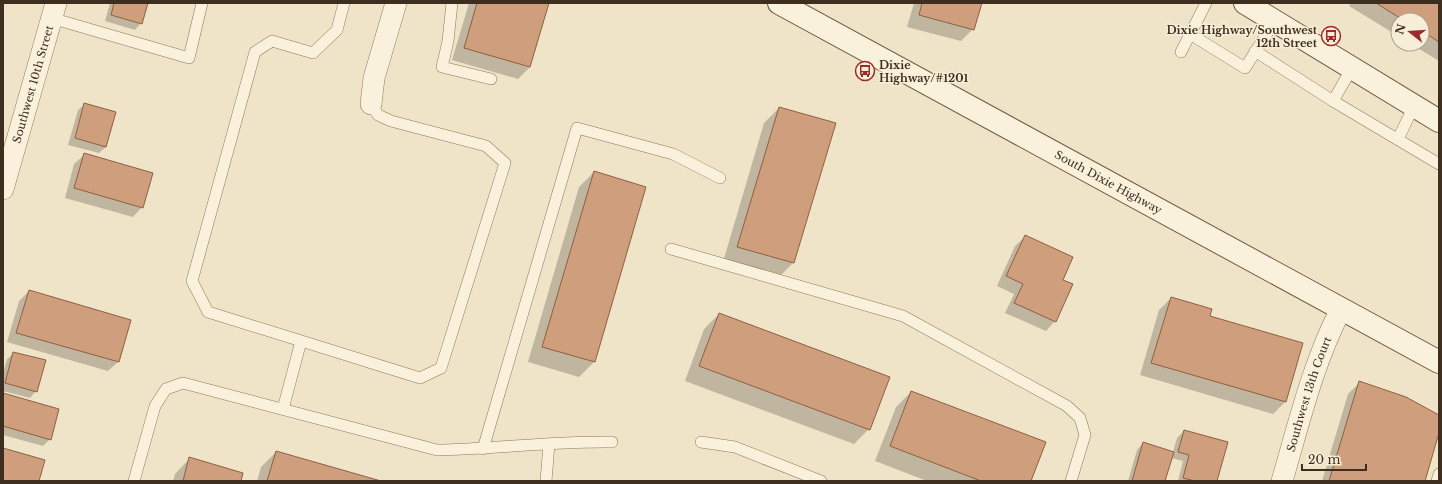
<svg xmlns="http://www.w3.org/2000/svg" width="1442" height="484" viewBox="0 0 1442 484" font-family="'Libre Baskerville',serif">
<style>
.shadow{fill:#0003}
.building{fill:#cf9f7d;stroke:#8d5f41}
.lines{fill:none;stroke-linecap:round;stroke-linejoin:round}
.service-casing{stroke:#8d765c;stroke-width:12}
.minor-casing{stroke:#8d765c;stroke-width:22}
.secondary-casing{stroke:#6f573f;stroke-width:24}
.service{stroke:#faf1dc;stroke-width:11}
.minor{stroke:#faf1dc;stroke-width:21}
.secondary{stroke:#faf1dc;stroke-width:22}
.labels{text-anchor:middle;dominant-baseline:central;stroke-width:3;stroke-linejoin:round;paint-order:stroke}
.poi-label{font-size:11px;font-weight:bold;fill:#3d2e20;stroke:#f7eed8;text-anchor:end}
.street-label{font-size:11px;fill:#3d2e20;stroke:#f7eed8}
</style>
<rect width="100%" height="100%" fill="#f0e4c8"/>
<path class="shadow" d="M 110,3 L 147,3 L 141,23 L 135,30 L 105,21 Z
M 469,3 L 548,3 L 530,67 L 518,79 L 452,60 Z
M 914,3 L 981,3 L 973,29 L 961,41 L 907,27 Z
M 1351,3 L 1439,3 L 1439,61 L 1411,44 L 1422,44 L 1422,20 L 1398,20 L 1398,36 L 1349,6 Z
M 85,104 L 106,147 L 99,153 L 68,145 L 78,110 Z
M 779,108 L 835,124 L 793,263 L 778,278 L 723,262 L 764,123 Z
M 84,155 L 142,207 L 133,217 L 65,198 L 74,164 Z
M 594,172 L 645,187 L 594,362 L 579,377 L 528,362 L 579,187 Z
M 1025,237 L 1061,280 L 1055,321 L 1046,331 L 1005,313 L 1014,294 L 997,286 L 1015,246 Z
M 29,291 L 118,362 L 108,371 L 7,342 L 19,301 Z
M 1171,298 L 1209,317 L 1302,344 L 1285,402 L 1273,414 L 1140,375 L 1159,310 Z
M 719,314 L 869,429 L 854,444 L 685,381 L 704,329 Z
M 14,353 L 36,391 L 30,398 L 3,391 L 3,373 L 7,359 Z
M 1360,382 L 1439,417 L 1439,430 L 1424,481 L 1322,481 L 1348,394 Z
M 911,392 L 1030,481 L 927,481 L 875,461 L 896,407 Z
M 3,394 L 50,439 L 43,446 L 3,435 Z
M 1184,431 L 1216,481 L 1178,481 L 1183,461 L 1171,458 L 1164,481 L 1128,481 L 1137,450 L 1143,443 L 1173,452 L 1177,438 Z
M 276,452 L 377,481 L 257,481 L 261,467 Z
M 190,458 L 240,481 L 173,481 L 175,474 Z"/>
<path class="building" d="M 114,3 L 148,3 L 142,24 L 111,15 Z
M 477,3 L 549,3 L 530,67 L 464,48 Z
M 922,3 L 982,3 L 974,30 L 919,15 Z
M 1376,3 L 1439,3 L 1439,42 L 1422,31 L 1422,20 L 1403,20 Z
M 84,103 L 116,112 L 106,147 L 75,138 Z
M 779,107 L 836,123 L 794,263 L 737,247 Z
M 84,153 L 153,173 L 143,208 L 74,188 Z
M 594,171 L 646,187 L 595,362 L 542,347 Z
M 1025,235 L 1073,257 L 1063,280 L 1073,284 L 1056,322 L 1014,303 L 1023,284 L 1006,276 Z
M 29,290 L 131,320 L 119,362 L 16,333 Z
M 1171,297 L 1212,309 L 1210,316 L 1303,343 L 1286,402 L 1151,363 Z
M 719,313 L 890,377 L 870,430 L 699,366 Z
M 13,352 L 46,360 L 37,392 L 5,383 Z
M 1359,381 L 1406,397 L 1439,415 L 1439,433 L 1425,481 L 1329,481 Z
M 911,391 L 1046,442 L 1031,481 L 981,481 L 890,446 Z
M 3,393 L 59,409 L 51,440 L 3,426 Z
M 1184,430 L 1228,442 L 1217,481 L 1195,481 L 1183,478 L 1189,455 L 1178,452 Z
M 1143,442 L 1174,452 L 1165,481 L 1132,481 Z
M 3,448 L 45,460 L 39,481 L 3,481 Z
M 276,451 L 381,481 L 267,481 Z
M 189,457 L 243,473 L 241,481 L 183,481 Z"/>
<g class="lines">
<g class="service-casing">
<path id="service" d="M 344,3 L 337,30 L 313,53 L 272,41 L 255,52 L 192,281 L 208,312 L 420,378 L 441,368 L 505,163 L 486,146 L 391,121 L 378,115 L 371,104
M 452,3 L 448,41 L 442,67 L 491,79
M 51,18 L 189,58 L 202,3
M 1190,34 L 1245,68 L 1275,21
M 1255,51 L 1333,101 L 1439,164
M 1181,52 L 1206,3
M 1333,101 L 1352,68
M 1398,139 L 1414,106
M 671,249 L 903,316 L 1067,406 L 1080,418 L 1085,435 L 1071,481
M 283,409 L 301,341
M 701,442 L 735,447 L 745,451 L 821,481
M 483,449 L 577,128 L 673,154 L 720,178
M 134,481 L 155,406 L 166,389 L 183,383 L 437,450 C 495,449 553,441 612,442
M 546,481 L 549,444
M 1437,481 L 1439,474"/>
</g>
<g class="minor-casing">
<g id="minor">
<path d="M 371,104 L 374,78 L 396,3"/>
<path id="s1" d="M 3,189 L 56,3"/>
<path id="s2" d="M 1282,481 C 1299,423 1313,363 1341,309"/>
</g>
</g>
<g class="secondary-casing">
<g id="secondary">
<path id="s3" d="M 779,3 L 1439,362"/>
<path d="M 1245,3 L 1439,121"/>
</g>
</g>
<use href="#service" class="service"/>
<use href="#minor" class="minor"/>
<use href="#secondary" class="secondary"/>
</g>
<defs>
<g id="bus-ring" transform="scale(1)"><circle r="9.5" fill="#f7eed8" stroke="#9e2a2b" stroke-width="1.5"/><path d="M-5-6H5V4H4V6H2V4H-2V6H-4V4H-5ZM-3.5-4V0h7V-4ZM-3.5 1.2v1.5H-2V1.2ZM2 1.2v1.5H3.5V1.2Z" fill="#9e2a2b"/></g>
</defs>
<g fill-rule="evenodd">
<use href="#bus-ring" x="1331" y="36"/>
<use href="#bus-ring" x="865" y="71"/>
</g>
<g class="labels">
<g class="poi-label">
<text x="1317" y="30">Dixie Highway/Southwest<tspan x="1317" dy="13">12th Street</tspan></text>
<text x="879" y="65" text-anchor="start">Dixie<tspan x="879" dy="13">Highway/#1201</tspan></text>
</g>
<g class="street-label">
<text stroke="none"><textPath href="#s1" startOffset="109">Southwest 10th Street</textPath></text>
<text stroke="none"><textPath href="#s3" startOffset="375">South Dixie Highway</textPath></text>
<text stroke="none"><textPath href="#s2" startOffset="91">Southwest 13th Court</textPath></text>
</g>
</g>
<rect width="1442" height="484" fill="none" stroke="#3d2e20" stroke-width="8"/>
<g transform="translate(1410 32) rotate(287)"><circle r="19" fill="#f7eed8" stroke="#ada18e"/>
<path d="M0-3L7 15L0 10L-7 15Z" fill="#9e2a2b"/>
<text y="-6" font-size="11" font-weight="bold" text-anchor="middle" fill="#3d2e20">N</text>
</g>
<path d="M1302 464v6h64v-6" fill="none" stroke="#3d2e20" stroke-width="2"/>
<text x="1308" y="464" font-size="12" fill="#3d2e20" stroke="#f7eed8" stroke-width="3" paint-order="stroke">20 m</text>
</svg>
